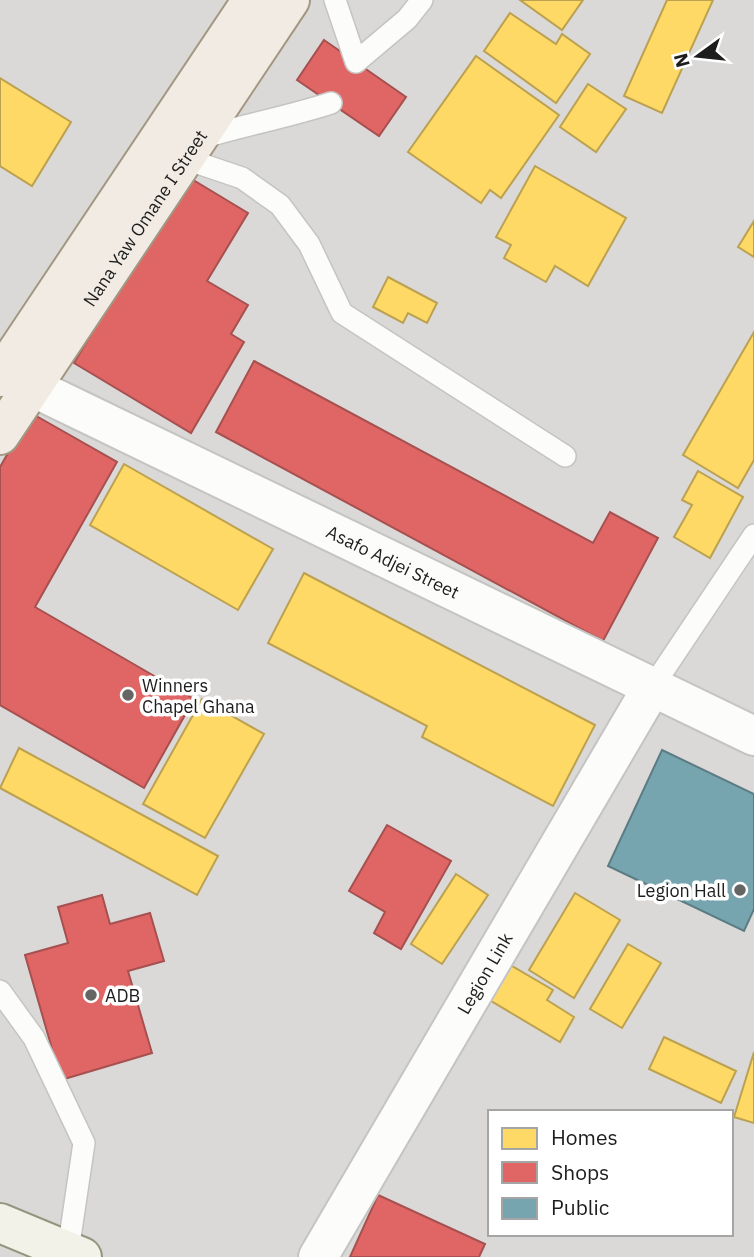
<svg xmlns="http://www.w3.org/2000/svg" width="754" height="1257" viewBox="0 0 754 1257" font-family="'IBM Plex Sans',sans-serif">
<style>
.residential{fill:#dbd9d7;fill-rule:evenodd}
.homes{fill:#ffd966;stroke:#bba150;stroke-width:2}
.shops{fill:#e06666;stroke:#a65050;stroke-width:2}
.public{fill:#76a5af;stroke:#5b7c83;stroke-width:2}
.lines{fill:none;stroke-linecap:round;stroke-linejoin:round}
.lane-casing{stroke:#c4c4c2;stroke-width:24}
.street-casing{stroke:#c4c4c2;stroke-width:42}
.secondary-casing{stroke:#93967e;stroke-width:42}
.primary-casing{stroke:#a29882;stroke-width:42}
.lane{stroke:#fcfcfb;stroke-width:21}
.street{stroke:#fcfcfb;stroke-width:38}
.secondary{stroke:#f2f2e9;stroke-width:38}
.primary{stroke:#f1ebe3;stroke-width:38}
.poi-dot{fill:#656563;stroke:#fff;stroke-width:2.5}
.labels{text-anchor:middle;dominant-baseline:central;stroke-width:7;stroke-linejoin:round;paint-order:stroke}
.street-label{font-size:18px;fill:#1d1d1d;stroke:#fff}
.poi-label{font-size:18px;fill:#1d1d1d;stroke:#fff;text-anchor:start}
</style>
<rect width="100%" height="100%" fill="#eceae6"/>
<path class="residential" d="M 0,0 L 754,0 L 754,1257 L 0,1257 ZM 490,1112 L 731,1112 L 731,1234 L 490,1234 Z"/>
<path class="homes" d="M 520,0 L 583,0 L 562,30 Z
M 667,0 L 713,0 L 662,113 L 624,96 Z
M 510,13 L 556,44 L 562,34 L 590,54 L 556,103 L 484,51 Z
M 476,56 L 559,115 L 501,198 L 490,190 L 481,203 L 408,152 Z
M 0,78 L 71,122 L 32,186 L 0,166 Z
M 588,84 L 626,109 L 596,152 L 560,127 Z
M 535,166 L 626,218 L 588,286 L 555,266 L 546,282 L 504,258 L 511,245 L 496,237 Z
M 754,221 L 754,257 L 738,247 Z
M 388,277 L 437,303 L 427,323 L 408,313 L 403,323 L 373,307 Z
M 754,332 L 754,460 L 738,488 L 683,455 Z
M 124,464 L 273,549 L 238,610 L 90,525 Z
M 698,471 L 743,497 L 710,558 L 674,537 L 692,505 L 682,500 Z
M 304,573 L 595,725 L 553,806 L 422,737 L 427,726 L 268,643 Z
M 202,699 L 264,734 L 205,838 L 143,804 Z
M 19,748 L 218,856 L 197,895 L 0,788 Z
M 456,874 L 488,895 L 442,964 L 411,944 Z
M 575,893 L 620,920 L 574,998 L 529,970 Z
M 628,944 L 661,963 L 622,1028 L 590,1009 Z
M 507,963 L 553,990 L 547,1000 L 574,1017 L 560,1042 L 486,998 Z
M 664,1037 L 736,1071 L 721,1103 L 649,1069 Z
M 754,1052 L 754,1123 L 734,1117 Z"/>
<path class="shops" d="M 324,40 L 406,97 L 379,136 L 297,80 Z
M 185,175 L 248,213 L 207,281 L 248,305 L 231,334 L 244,342 L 191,433 L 74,363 Z
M 254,361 L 593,543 L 610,512 L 658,538 L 603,641 L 216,432 Z
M 31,413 L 117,462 L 35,607 L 194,699 L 144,788 L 0,705 L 0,467 Z
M 387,825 L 451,861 L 401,949 L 374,933 L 385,912 L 349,891 Z
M 102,895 L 110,924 L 150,913 L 164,961 L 128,971 L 152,1053 L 61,1080 L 25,955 L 68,943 L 58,907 Z
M 378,1195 L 485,1244 L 479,1257 L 350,1257 Z"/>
<path class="public" d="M 662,750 L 754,794 L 754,909 L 744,931 L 608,866 Z"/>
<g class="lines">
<g class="lane-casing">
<path id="lane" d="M 335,0 L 356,62 L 407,19 L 422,0
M 201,138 C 244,125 288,117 331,103
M 186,159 L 242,178 L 280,205 L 309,244 L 342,313 L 565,456
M 651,689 L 754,535
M 0,991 L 34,1038 L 84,1143 L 68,1251"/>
</g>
<g class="street-casing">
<g id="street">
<path id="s1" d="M 32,387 L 754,736"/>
<path id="s2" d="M 318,1257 L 651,689"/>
</g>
</g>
<g class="secondary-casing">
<path id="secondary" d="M 0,1223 L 82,1257"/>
</g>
<g class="primary-casing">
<g id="primary">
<path d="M 0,377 L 252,0"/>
<path id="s3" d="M 0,435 L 290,0"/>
</g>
</g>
<use href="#lane" class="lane"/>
<use href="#street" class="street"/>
<use href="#secondary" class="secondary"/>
<use href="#primary" class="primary"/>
</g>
<g class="poi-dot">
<circle cx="128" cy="695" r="7"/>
<circle cx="740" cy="890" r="7"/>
<circle cx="91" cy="995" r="7"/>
</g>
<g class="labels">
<g class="street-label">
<text stroke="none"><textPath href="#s3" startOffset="261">Nana Yaw Omane I Street</textPath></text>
<text stroke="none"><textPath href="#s1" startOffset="401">Asafo Adjei Street</textPath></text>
<text stroke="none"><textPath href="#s2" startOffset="329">Legion Link</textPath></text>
</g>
<g class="poi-label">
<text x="142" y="685">Winners<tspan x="142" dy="21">Chapel Ghana</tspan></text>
<text x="726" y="890" text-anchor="end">Legion Hall</text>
<text x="105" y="995">ADB</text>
</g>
</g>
<rect x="488" y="1110" width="245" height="126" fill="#ffffff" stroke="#a5a5a5" stroke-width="2"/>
<rect x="502" y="1128" width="35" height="21" fill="#ffd966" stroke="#a5a5a5" stroke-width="2"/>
<text x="551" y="1145" font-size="21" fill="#1d1d1d">Homes</text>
<rect x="502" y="1162" width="35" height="21" fill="#e06666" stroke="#a5a5a5" stroke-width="2"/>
<text x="551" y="1180" font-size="21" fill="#1d1d1d">Shops</text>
<rect x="502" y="1198" width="35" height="21" fill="#76a5af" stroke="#a5a5a5" stroke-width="2"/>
<text x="551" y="1215" font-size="21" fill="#1d1d1d">Public</text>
<g transform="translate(698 56) rotate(255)" stroke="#ffffff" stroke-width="5" paint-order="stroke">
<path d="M0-5L12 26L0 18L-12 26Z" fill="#1d1d1d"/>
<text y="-10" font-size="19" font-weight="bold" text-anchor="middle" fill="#1d1d1d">N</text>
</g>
</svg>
